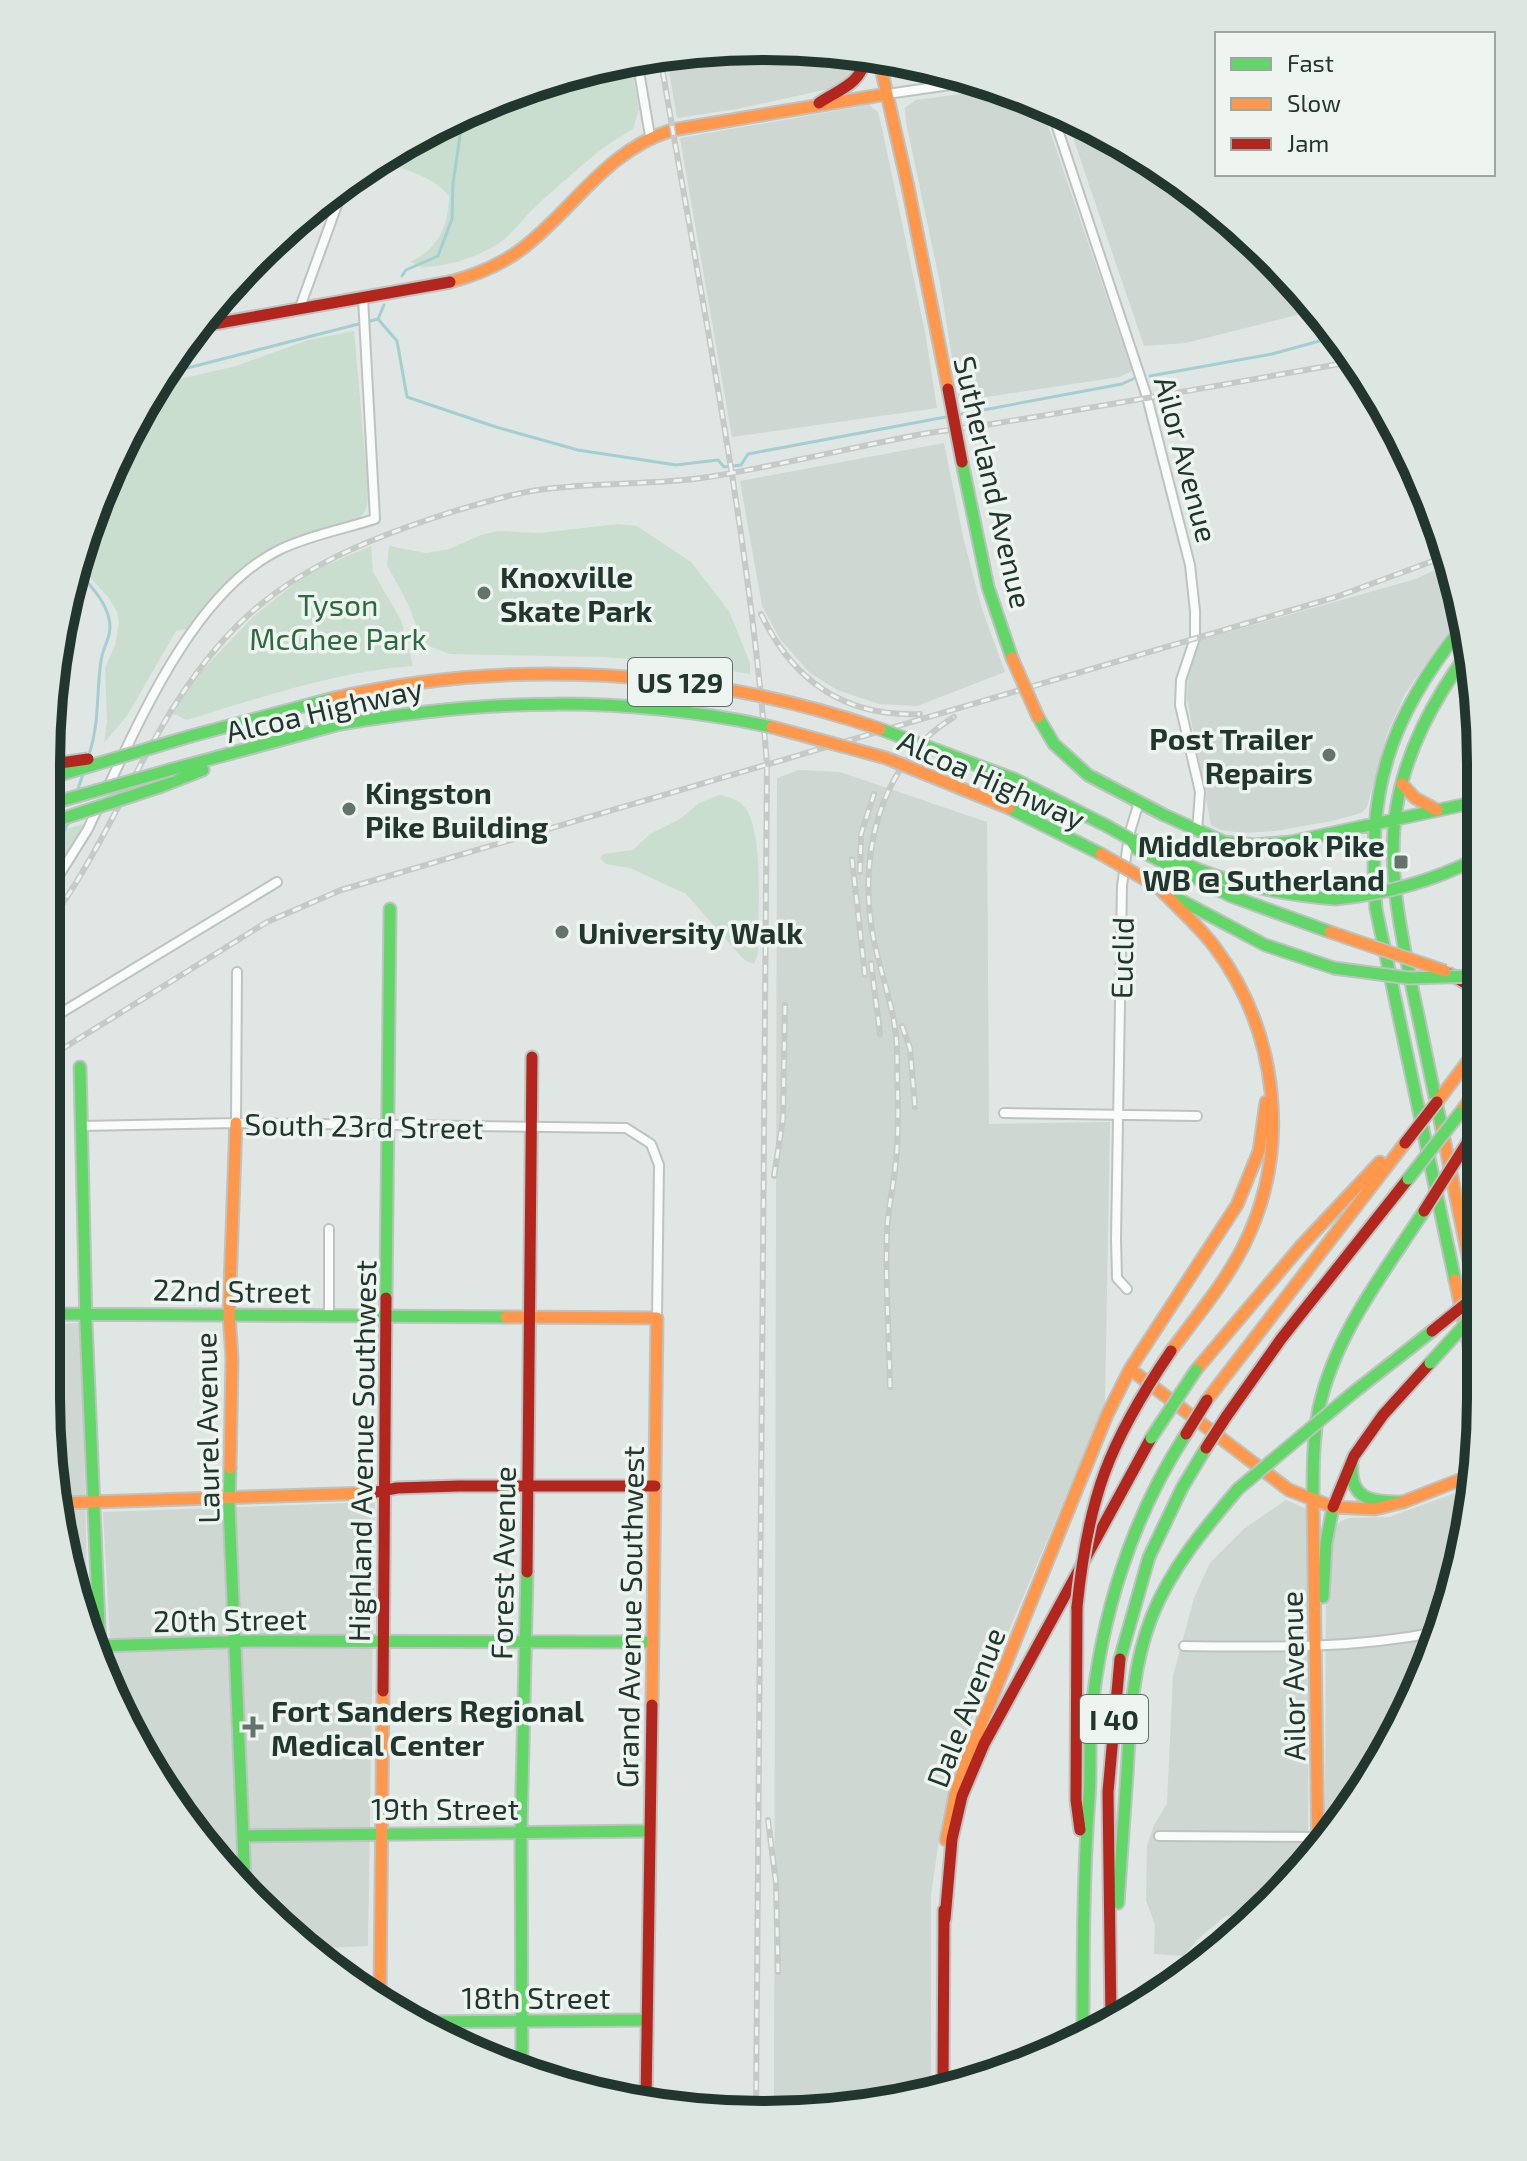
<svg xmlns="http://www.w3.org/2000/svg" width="1527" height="2161" viewBox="0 0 1527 2161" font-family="'Exo 2',sans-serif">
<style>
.built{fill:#ced7d2}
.green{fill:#cadecf}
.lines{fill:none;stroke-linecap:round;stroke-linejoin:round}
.stream{stroke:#a3cfd2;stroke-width:3}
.street-casing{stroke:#bdc3c0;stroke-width:12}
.fast-casing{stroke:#bdc3c0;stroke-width:15}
.slow-casing{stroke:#bdc3c0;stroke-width:15}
.jam-casing{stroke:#bdc3c0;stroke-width:15}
.street{stroke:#fafbfb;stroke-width:8}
.fast{stroke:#63d668;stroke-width:11}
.slow{stroke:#ff974d;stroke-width:11}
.jam{stroke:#b3261e;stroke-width:11}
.rail-casing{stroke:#c5c9c7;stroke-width:6}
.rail{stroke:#eef5f1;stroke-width:3;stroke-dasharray:9;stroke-linecap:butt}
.fast-bridge-casing{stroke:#bdc3c0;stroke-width:15;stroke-linecap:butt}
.slow-bridge-casing{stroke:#bdc3c0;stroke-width:15;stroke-linecap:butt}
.jam-bridge-casing{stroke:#bdc3c0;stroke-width:15;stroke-linecap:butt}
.fast-bridge{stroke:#63d668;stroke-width:11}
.slow-bridge{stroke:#ff974d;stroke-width:11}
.jam-bridge{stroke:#b3261e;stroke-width:11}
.poi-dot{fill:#64746d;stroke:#eef5f1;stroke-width:3}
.labels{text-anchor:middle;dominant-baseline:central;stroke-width:7;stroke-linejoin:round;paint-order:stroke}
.shield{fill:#eef5f1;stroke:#5e6f68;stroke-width:2}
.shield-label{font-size:28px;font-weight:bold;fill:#21362e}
.street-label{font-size:30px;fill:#21362e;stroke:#eef5f1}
.poi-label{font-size:30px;font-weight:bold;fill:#21362e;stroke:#eef5f1;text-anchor:start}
.park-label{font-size:30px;fill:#2e6940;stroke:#eef5f1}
.rim{fill:none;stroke:#21362e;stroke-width:10}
</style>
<rect width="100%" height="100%" fill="#e0e6e3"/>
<path class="built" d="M 810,48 L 858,55 L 859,65 L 853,76 L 833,88 L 737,109 L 677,118 L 666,53 Z
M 998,89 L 1041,105 L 1132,371 L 1119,377 L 959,401 L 940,283 L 906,122 L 905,108 L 916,100 Z
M 869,105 L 878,112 L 883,133 L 925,332 L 937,408 L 732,437 L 680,138 Z
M 1065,114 L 1080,120 L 1200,194 L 1300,288 L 1305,313 L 1186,343 L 1144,346 Z
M 944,443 L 964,541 L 982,609 L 1005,672 L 917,706 L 879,704 L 837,690 L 810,673 L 780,639 L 762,606 L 740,481 Z
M 1443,566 L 1459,616 L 1405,694 L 1387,734 L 1367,807 L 1361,813 L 1332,821 L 1275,831 L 1243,833 L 1221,830 L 1211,825 L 1187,699 L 1188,676 L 1200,640 L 1416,579 Z
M 799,770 L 840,772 L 987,822 L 989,1124 L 1110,1122 L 1105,1403 L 962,1742 L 942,1819 L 931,1895 L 931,2086 L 882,2101 L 774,2100 L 777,778 Z
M 81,1323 L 88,1622 L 71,1584 L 46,1398 L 46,1324 Z
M 1472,1487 L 1457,1583 L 1407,1714 L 1333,1834 L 1325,1842 L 1326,1570 L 1333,1527 L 1341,1521 L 1349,1518 L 1389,1517 Z
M 1286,1500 L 1309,1510 L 1308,1861 L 1256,1916 L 1225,1916 L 1197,1940 L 1184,1956 L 1154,1954 L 1155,1925 L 1146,1900 L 1147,1846 L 1154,1825 L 1167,1804 L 1173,1676 L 1194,1598 L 1210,1563 L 1245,1528 Z
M 375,1502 L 368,1946 L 309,1949 L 291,1937 L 167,1796 L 104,1657 L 111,1657 L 103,1512 Z"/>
<path class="green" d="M 630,61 L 639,109 L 633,129 C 598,148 567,179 537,205 C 526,215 518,227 507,237 C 489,253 452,266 427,267 C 421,268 416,264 410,262 C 438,249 449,226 449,196 C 432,175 402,168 377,162 L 404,142 L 532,84 Z
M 354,331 L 368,488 C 368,504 368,513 354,522 L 270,549 C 236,565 212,598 191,628 L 176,631 L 127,716 L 104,743 L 107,721 L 105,668 L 115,645 L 119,623 L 117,612 L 109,598 L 81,567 L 142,405 L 159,384 L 236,366 L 308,340 Z
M 618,524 L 637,526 L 691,562 L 729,611 L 750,663 L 750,674 L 690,664 L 604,657 L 450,654 L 431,647 L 421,639 L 409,606 L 387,565 L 389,546 L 426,553 L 449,549 L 481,535 L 497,531 L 540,533 Z
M 371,546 L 373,572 L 401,620 L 413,666 C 337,671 260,698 187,720 L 172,713 L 194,679 L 254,616 L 308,573 Z
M 720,795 C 728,797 737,799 743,805 C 766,831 757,919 758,954 L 754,964 L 746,961 L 737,952 L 686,894 L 630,868 L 606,864 L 600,858 L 603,854 L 633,850 L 650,834 L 680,819 L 699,803 Z
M 87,823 L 86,827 L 46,892 L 46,835 Z"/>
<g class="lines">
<path class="stream" d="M 402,276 L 406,270 L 438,256 L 452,219 L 453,183 L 463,116
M 378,319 L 397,341 L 407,397 L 496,427 L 578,450 L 676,465 L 718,460 L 724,467 L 741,465 L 748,454 L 1122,384 L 1135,378
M 168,373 L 378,319 L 384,305
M 1150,376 L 1272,354 L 1334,337
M 1365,383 L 1371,392
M 79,572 C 91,587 105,600 109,619 C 113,636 103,645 101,661 C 96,695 100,721 89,755
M 78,789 L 83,774
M 46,860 L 54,853 L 68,823"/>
<g class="street-casing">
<path id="street" d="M 637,60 L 650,136
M 887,94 L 978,81
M 1051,109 L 1147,397 L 1190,565 L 1195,611 L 1195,638 L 1181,680 L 1180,705 L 1200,792 L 1197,831
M 300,307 L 344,186
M 108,787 C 145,708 199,588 281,549 C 310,535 344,529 375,519 L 363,298
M 46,896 L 88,829 L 98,807
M 46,1022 L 277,882
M 1004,1113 L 1197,1116
M 236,1123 L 237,972
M 81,1126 L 236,1123 L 626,1128 L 651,1144 L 659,1165 L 657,1318
M 329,1229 L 329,1315
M 1127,1289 L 1117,1278 L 1116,1239 L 1122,886 L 1129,835 L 1139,802
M 1184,1646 C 1272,1647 1351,1649 1438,1632
M 1159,1836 L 1330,1837"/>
</g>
<g class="fast-casing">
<path id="fast" d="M 962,462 L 988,587 L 1012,658
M 1038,717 L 1054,744 L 1088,775 L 1164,815 L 1224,842 L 1254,845 L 1291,842 L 1476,802
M 191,736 L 334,698
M 173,769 L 340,724
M 1014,779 L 1107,826
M 162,786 L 203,770
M 1009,808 L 1101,854
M 1130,839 L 1137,849 L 1231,896 L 1330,932
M 1130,839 C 1155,845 1175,860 1199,870 C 1243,887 1288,895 1335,899
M 1171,895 L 1265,945 L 1334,968
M 80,1067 L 86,1323 L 100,1649
M 1442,1129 C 1432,1084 1423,1038 1413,992 C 1401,932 1387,872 1396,811 C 1405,751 1434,699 1469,651
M 1469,1140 L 1478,1128
M 1455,1280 L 1376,909 C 1367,788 1387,723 1462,627
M 386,1298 L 390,909
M 46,1314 L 506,1317
M 1354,1392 L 1432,1331
M 1352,1465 C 1349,1500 1373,1502 1402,1502
M 230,1468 L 229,1505 L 245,1885
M 1313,1501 C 1313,1470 1313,1438 1319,1408 C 1335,1334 1384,1273 1424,1211
M 1323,1597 L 1326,1543 L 1333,1507
M 100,1646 L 250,1641 L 651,1642
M 1120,1659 L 1149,1557 L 1182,1488 L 1206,1448
M 243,1836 L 649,1831
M 1118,1903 C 1121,1860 1124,1817 1127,1774 C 1130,1721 1132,1666 1152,1616 C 1171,1568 1205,1528 1238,1489
M 1197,1963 L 1205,1955 L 1231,1941
M 426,2022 L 646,2020
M 1083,2040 C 1083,1959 1083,1878 1089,1798 C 1091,1771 1089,1745 1091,1719 C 1100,1618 1131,1519 1186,1434
M 522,2069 L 521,1831 L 527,1572"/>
</g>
<g class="slow-casing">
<path id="slow" d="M 879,59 L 908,187 L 948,389
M 450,282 C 476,275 501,265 523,248 C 576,207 604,152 672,130 L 887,94
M 1402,784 L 1415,798 L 1437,810
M 1159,888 C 1177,907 1198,925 1214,946 C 1278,1031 1292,1149 1244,1245 C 1225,1283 1196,1317 1171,1351
M 1437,1102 L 1477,1049
M 1460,1113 L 1477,1089
M 1442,1129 L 1477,1300
M 1455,1280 L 1479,1392
M 506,1317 L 657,1318 L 652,1705
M 1130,1369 L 1289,1490 L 1333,1507 L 1375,1509 L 1403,1502 L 1475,1474
M 1130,1369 L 1237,1205 L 1259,1151 L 1266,1102
M 1196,1370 L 1301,1246 L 1380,1162
M 1207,1400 L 1405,1143
M 230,1468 L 232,1359 L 229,1314 L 236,1123
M 1313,1501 L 1318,1850
M 60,1503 L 371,1493
M 946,1840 L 955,1795 L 966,1762 L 1107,1415 L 1130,1369
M 380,1993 L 383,1691"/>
</g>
<g class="jam-casing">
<path id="jam" d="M 819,103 C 840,89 861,84 866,57
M 208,325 L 450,282
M 1450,974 L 1477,990
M 1226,1417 L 1281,1339 L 1408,1179
M 371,1493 L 397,1488 L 459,1486 L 655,1486
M 1333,1507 L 1354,1456 L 1383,1415 L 1430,1363
M 527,1572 L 532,1057
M 1077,1607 L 1076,1800 L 1080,1830
M 383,1691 L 386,1298
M 945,1919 L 952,1839 L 962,1796 L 984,1744 L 1151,1438
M 1111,2021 L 1108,1792 L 1120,1659
M 943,2083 L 944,1910
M 646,2102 L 652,1705"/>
</g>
<use href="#street" class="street"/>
<use href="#fast" class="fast"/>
<use href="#slow" class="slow"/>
<use href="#jam" class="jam"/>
<g class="rail-casing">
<path id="rail" d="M 660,55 C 699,291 749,526 767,765 L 756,2109
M 761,614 C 793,681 845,717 920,714
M 852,859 L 865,975
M 860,872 L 861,834 L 874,794
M 46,927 C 123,825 155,696 254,610 C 312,560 385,533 458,510 C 489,501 521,491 554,488 C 609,482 665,485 721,475 C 788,463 855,447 922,434 C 947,430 973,427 998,423 C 1115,404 1233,383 1350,362
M 871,963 L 880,1034
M 902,1026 L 910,1048 L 915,1107
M 46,1059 L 267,922 L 341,890 L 1336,597 L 1441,558
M 774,1176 L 783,1119 L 785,1005
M 890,1387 C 889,1335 885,1281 887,1229 C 888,1209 893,1189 895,1169 C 900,1131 897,1092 897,1054 C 897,1015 882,979 874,941 C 857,858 878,763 954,717
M 768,1820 L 776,1883 L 778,1972"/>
</g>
<use href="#rail" class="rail"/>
<g class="fast-bridge-casing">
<path id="fast-bridge" d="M 340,724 C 489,699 623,695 772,727
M 880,729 L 1014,779
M 46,779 L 191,736
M 46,805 L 173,769
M 46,824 L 162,786
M 1107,826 L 1130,839
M 1335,899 C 1385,894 1431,882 1476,859
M 1334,968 L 1409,978 L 1477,976
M 1408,1179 L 1460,1113
M 1430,1363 L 1479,1309
M 1151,1438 L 1196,1370
M 1238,1489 L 1354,1392"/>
</g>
<g class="slow-bridge-casing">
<path id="slow-bridge" d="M 1012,658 L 1038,717
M 334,698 C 514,657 705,669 880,729
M 772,727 L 886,758 L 1009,808
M 1101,854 L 1146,880
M 1330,932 L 1445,971"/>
</g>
<g class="jam-bridge-casing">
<path id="jam-bridge" d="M 948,389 L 962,462
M 46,765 L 88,759
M 1405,1143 L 1437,1102
M 1424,1211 L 1469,1140
M 1432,1331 L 1479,1293
M 1186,1434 L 1207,1400
M 1206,1448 L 1226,1417
M 1077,1607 C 1088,1497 1109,1442 1171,1351"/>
</g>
<use href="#fast-bridge" class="fast-bridge"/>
<use href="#slow-bridge" class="slow-bridge"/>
<use href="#jam-bridge" class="jam-bridge"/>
</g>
<g class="poi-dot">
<circle cx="484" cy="593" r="8"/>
<circle cx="1329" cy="755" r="8"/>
<circle cx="349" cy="809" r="8"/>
<rect x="1393" y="854" width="16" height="16" rx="4"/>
<circle cx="562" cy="932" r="8"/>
<path d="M249 1715h8v8h8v8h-8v8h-8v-8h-8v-8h8z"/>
</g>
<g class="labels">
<g class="shield">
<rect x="628" y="658" width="104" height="48" rx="6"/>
<rect x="1080" y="1695" width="68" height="48" rx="6"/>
</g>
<g class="shield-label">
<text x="680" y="682">US 129</text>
<text x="1114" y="1719">I 40</text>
</g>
<g class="street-label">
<text transform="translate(1187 459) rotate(75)">Ailor Avenue</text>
<text transform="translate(994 482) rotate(77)">Sutherland Avenue</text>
<text transform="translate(324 709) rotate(-13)">Alcoa Highway</text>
<text transform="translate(992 779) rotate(24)">Alcoa Highway</text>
<text transform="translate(1121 958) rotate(-89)">Euclid</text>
<text transform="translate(364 1125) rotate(1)">South 23rd Street</text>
<text transform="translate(232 1290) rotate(1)">22nd Street</text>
<text transform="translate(206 1428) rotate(-91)">Laurel Avenue</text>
<text transform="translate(361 1451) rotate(-89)">Highland Avenue Southwest</text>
<text transform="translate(502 1563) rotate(-89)">Forest Avenue</text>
<text transform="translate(629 1617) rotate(-89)">Grand Avenue Southwest</text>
<text transform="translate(230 1619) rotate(-1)">20th Street</text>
<text transform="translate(1292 1676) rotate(-91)">Ailor Avenue</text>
<text transform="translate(965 1707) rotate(-69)">Dale Avenue</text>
<text x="445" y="1808">19th Street</text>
<text x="536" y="1997">18th Street</text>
</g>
<g class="poi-label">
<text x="500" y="576">Knoxville<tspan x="500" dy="34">Skate Park</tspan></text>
<text x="1313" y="738" text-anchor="end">Post Trailer<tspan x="1313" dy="34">Repairs</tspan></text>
<text x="365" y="792">Kingston<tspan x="365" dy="34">Pike Building</tspan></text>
<text x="1385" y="845" text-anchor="end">Middlebrook Pike<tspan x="1385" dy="34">WB @ Sutherland</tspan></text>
<text x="578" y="932">University Walk</text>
<text x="271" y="1710">Fort Sanders Regional<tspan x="271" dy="34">Medical Center</tspan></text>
</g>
<g class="park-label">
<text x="338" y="604">Tyson<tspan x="338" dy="34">McGhee Park</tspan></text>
</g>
</g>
<path d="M0 0H1527V2161H0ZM763 60H764A703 703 0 0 1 1467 763V1398A703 703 0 0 1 764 2101H763A703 703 0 0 1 60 1398V763A703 703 0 0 1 763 60Z" fill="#dee6e1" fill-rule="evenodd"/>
<path class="rim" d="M763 60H764A703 703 0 0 1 1467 763V1398A703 703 0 0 1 764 2101H763A703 703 0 0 1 60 1398V763A703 703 0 0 1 763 60Z"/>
<rect x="1215" y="32" width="280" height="144" fill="#eef5f1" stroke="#9ca9a3" stroke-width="2"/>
<rect x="1231" y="58" width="40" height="12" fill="#63d668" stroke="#9ca9a3" stroke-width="2"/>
<text x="1287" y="72" font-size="24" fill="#21362e">Fast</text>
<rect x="1231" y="98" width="40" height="12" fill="#ff974d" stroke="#9ca9a3" stroke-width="2"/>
<text x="1287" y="112" font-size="24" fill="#21362e">Slow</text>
<rect x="1231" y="138" width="40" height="12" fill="#b3261e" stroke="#9ca9a3" stroke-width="2"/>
<text x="1287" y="152" font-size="24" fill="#21362e">Jam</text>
</svg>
